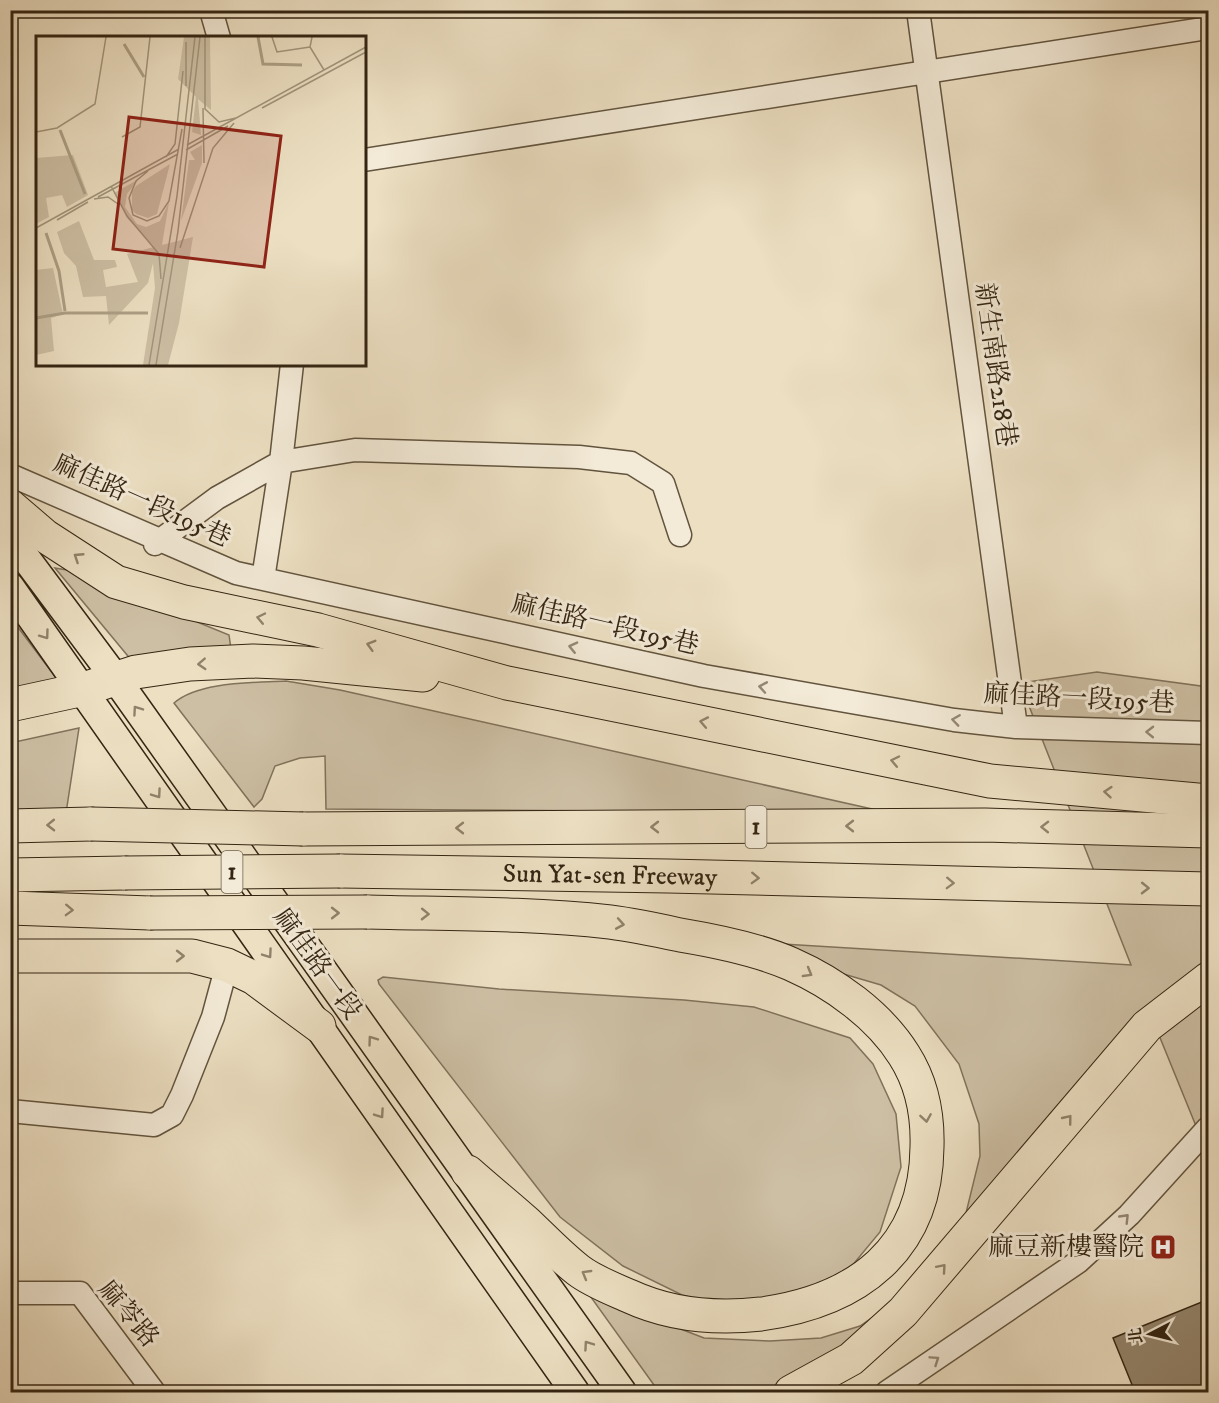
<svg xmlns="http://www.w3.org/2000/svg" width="1219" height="1403" viewBox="0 0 1219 1403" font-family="'IM FELL DW Pica','Noto Serif TC',serif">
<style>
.green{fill:#cdbfa4;stroke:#80725b;stroke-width:1.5}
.building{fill:#94866e;stroke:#342512;stroke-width:1.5}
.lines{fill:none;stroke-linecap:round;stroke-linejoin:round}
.minor-casing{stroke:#62543e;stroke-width:25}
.major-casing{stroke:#342512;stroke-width:31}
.highway-casing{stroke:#342512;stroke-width:35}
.minor{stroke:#f3ead7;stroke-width:22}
.major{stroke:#ecdfc2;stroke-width:28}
.highway{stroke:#ecdfc2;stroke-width:33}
.highway-bridge-casing{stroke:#342512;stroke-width:35;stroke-linecap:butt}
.highway-bridge{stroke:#ecdfc2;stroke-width:33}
.oneway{stroke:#90826a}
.oneway2{stroke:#948874}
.labels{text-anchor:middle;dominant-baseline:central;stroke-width:6;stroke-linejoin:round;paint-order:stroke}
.shield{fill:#f3ead7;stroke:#6d604d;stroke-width:1.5}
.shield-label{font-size:24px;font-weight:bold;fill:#342512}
.street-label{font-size:26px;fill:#342512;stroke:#f3ead7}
.poi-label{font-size:26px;fill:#342512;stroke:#f3ead7;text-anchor:end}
.inset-river{fill:none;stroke:#ada086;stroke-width:3}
.inset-road{fill:none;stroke:#a2957c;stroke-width:1.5}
.view{fill:#8f2418;fill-opacity:0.15;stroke:#8f2418;stroke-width:3}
.inset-edge{fill:none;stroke:#342512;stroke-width:3}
</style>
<rect width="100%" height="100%" fill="#ecdfc2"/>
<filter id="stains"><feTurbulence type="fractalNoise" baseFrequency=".00333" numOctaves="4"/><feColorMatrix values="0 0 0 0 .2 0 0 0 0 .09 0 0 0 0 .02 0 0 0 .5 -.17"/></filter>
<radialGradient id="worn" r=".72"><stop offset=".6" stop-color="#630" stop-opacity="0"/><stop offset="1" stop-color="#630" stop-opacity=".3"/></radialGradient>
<path class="green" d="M 55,568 L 73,571 L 229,635 L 231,649 L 147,679 Z
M 11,618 L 72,699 L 11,712 Z
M 1097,672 L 1208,687 L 1208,1152 L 1196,1126 L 1154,1023 L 939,1283 L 796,1392 L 659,1392 L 550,1240 L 665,1323 L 704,1338 L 770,1341 L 821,1338 L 860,1326 L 910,1291 L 966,1213 L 980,1156 L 979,1124 L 959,1064 L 915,1006 L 881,985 L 731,941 L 1131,965 L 1020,683 Z
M 286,681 L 340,690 L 890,813 L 326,809 L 325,756 L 300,758 L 275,766 L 262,799 L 254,807 L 174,703 C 199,681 254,683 286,681 Z
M 79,728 L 66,813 L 11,814 L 10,743 Z
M 383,977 L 499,989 L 684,1000 L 754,1007 L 850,1038 L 873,1064 L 896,1114 L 901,1167 L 880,1232 L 846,1273 L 799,1300 L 735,1309 L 682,1295 L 623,1266 L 560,1217 L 379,984 L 378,980 Z"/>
<path class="building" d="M 1209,1299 L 1209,1392 L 1135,1392 L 1113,1338 Z"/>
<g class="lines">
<g class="minor-casing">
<path id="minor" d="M 211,10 L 219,38
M 918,10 L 1016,727
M 364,160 L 1208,28
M 10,475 L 236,573 L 704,676 L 954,720 L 1016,727 L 1208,733
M 155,544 L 217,498 L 281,462 L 355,450 L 579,457 L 631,463 L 663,483 L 680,535
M 263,579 L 281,462 L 292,364
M 10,1111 L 154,1125 L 172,1115 L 182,1095 L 213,1017 L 227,965
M 10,1293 L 80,1293 L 154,1392
M 887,1392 L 1078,1262 L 1129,1215 L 1208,1128"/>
</g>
<g class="major-casing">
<path id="major" d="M 10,537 L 116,679 L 622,1392
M 10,587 L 575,1392"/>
</g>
<g class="highway-casing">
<g id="highway">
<path d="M 10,506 L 45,536 L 116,582 L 184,602 L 318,630 L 507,683 L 990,781 L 1208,801"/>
<path d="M 10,705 L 84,689 L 136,672 L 190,664 L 253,661 L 303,663 L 423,675"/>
<path d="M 10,826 L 91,824"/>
<path d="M 303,829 L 985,825 L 1208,831"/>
<path id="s1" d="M 340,871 L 668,876 L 1208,889"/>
<path d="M 10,875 L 125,873"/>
<path d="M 10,908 L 150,913"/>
<path d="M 367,912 C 448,914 530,913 610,922 C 633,925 657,930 680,935 C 716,941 757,949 791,964 C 834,983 879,1015 904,1055 C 922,1083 928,1114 927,1147 C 926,1250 857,1301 761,1314 C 716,1319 670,1315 629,1296 C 613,1289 592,1281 578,1270 C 560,1256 543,1238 526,1222 C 507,1205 487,1189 468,1172"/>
<path d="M 10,956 L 192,956 L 227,965 L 254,978 L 319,1026"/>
<path d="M 791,1392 L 851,1359 L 903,1312 L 1147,1026 L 1208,979"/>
</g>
</g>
<use href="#minor" class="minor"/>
<use href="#major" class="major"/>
<use href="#highway" class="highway"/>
<g class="highway-bridge-casing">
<path id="highway-bridge" d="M 91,824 L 303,829
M 125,873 L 340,871
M 150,913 L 367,912"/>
</g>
<use href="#highway-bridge" class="highway-bridge"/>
</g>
<defs><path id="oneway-chevron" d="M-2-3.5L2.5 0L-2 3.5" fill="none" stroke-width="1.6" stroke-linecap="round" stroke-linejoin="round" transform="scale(1.5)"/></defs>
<g class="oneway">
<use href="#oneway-chevron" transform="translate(78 557) rotate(-147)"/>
<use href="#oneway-chevron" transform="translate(261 618) rotate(-168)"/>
<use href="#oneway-chevron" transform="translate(45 635) rotate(54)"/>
<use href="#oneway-chevron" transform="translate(371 645) rotate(-164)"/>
<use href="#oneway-chevron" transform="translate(202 664) rotate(177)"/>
<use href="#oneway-chevron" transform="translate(137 710) rotate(-125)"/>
<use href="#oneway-chevron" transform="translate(704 722) rotate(-169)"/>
<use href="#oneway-chevron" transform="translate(895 761) rotate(-168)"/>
<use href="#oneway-chevron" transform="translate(1108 792) rotate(-175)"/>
<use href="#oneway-chevron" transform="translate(157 794) rotate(55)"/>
<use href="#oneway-chevron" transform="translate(51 825) rotate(179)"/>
<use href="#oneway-chevron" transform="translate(850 826) rotate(180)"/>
<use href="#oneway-chevron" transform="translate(655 827) rotate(180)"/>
<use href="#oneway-chevron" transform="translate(1045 827) rotate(-179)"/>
<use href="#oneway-chevron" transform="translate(460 828) rotate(180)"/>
<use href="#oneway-chevron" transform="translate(755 878) rotate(2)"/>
<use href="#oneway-chevron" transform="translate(950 883) rotate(2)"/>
<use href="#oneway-chevron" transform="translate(1145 888) rotate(1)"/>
<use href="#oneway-chevron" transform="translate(69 910) rotate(2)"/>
<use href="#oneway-chevron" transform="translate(335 913)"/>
<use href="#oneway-chevron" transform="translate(425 914) rotate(1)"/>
<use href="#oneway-chevron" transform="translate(620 924) rotate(10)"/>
<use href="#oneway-chevron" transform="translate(268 954) rotate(55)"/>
<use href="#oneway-chevron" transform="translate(180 956)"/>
<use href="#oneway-chevron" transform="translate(808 973) rotate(30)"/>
<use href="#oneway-chevron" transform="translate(372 1040) rotate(-126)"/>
<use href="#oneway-chevron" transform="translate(380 1114) rotate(55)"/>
<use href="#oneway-chevron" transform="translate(926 1118) rotate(81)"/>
<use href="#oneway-chevron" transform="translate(1068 1119) rotate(-51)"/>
<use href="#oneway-chevron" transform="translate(942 1268) rotate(-49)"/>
<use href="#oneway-chevron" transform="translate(586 1274) rotate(-150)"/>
<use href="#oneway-chevron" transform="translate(588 1345) rotate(-125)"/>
</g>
<g class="oneway2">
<use href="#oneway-chevron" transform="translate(573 647) rotate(-167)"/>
<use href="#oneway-chevron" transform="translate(763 687) rotate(-170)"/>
<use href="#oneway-chevron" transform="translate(956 720) rotate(-172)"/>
<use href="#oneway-chevron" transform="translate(1150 732) rotate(-179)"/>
<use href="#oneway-chevron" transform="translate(1125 1218) rotate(-46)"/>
<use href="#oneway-chevron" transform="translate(935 1360) rotate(-34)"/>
</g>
<defs>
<g id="hospital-square" transform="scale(1.35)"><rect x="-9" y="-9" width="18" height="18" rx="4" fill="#8f2418" stroke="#f3ead7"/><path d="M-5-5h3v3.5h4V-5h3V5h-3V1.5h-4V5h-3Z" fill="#fff"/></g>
</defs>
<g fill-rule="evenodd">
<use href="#hospital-square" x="1163" y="1247"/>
</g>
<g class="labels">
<g class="shield">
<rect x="745.5" y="806" width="21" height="42" rx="4.5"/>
<rect x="221.5" y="851" width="21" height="42" rx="4.5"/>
</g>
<g class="shield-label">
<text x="756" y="827">1</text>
<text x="232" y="872">1</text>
</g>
<g class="street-label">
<text transform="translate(995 365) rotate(82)">新生南路218巷</text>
<text transform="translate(142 501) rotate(24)">麻佳路一段195巷</text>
<text transform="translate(605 625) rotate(13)">麻佳路一段195巷</text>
<text transform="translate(1079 699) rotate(3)">麻佳路一段195巷</text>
<text stroke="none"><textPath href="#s1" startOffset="270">Sun Yat-sen Freeway</textPath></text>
<text transform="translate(317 964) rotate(54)">麻佳路一段</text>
<text transform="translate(128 1314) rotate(50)">麻苓路</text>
</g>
<g class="poi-label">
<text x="1144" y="1247">麻豆新樓醫院</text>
</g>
</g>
<g transform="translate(36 36)">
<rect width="330" height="330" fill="#ecdfc2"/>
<path d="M 148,1 L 174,1 L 175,74 L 162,63 L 165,99 L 156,96 L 160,61 L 142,43 ZM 166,109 L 166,127 L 145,185 L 153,124 L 159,124 L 154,116 ZM 37,119 L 52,159 L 31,171 L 26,159 L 10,162 L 13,181 L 0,188 L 0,122 ZM 134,128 L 121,178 L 112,182 L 100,178 L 96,174 L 96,156 L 100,150 ZM 103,143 L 91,158 L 89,171 L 101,188 L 110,191 L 124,185 L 133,166 L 126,209 L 157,201 L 143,287 L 132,329 L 107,329 L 119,252 L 117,227 L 112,247 L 73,289 L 70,260 L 47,261 L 40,230 L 28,217 L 21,196 L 43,185 L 58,224 L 79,224 L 81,231 L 67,234 L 70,251 L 102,246 L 91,218 L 118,211 L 91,182 L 78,157 ZM 17,232 L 27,278 L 15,282 L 18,315 L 0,319 L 0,234 Z" fill="#cdbfa4"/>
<path class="inset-river" d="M 222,1 L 227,28 L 266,29M 88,8 L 108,41M 24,94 L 49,158M 10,197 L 23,235 L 29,275M 0,282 L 29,277 L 112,277"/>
<path class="inset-road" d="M 169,1 L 169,73 L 183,86 L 200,82M 236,1 L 241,16 L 274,11M 276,1 L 274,11 L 288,34M 150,50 L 150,6M 167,72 L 168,127M 226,72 L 330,16M 0,96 L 21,92 L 59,68 L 70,1M 86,101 L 104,91 L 114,1M 151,109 L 330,11M 150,114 L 192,90M 130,121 L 139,108 L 147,35M 112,135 L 100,145 L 93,162 L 97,179 L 111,185 L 123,180 L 133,165 L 146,93M 75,150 L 91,180 L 123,218 L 125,243M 62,161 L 142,118M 58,163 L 72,161 L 82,168M 21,184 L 52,166M 0,192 L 143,113M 144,212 L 177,112 L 198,87M 113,329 L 141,160 L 159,1M 120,329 L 142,195 L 164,1"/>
<path class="view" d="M 93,81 L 245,100 L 228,231 L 77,213 Z"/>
<rect width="330" height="330" class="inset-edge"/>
</g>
<rect width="1219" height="1403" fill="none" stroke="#ecdfc2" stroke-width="36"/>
<rect x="12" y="12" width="1195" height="1379" fill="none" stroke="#342512" stroke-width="3"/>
<rect x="18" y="18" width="1183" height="1367" fill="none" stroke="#342512" stroke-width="1.5"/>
<g transform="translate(1150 1334) rotate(263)" stroke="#f3ead7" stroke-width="4.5" paint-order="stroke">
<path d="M0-4.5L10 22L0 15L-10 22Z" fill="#342512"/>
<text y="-9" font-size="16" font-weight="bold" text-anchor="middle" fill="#342512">北</text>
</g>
<rect width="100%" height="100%" filter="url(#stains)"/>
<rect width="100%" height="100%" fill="url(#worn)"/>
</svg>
